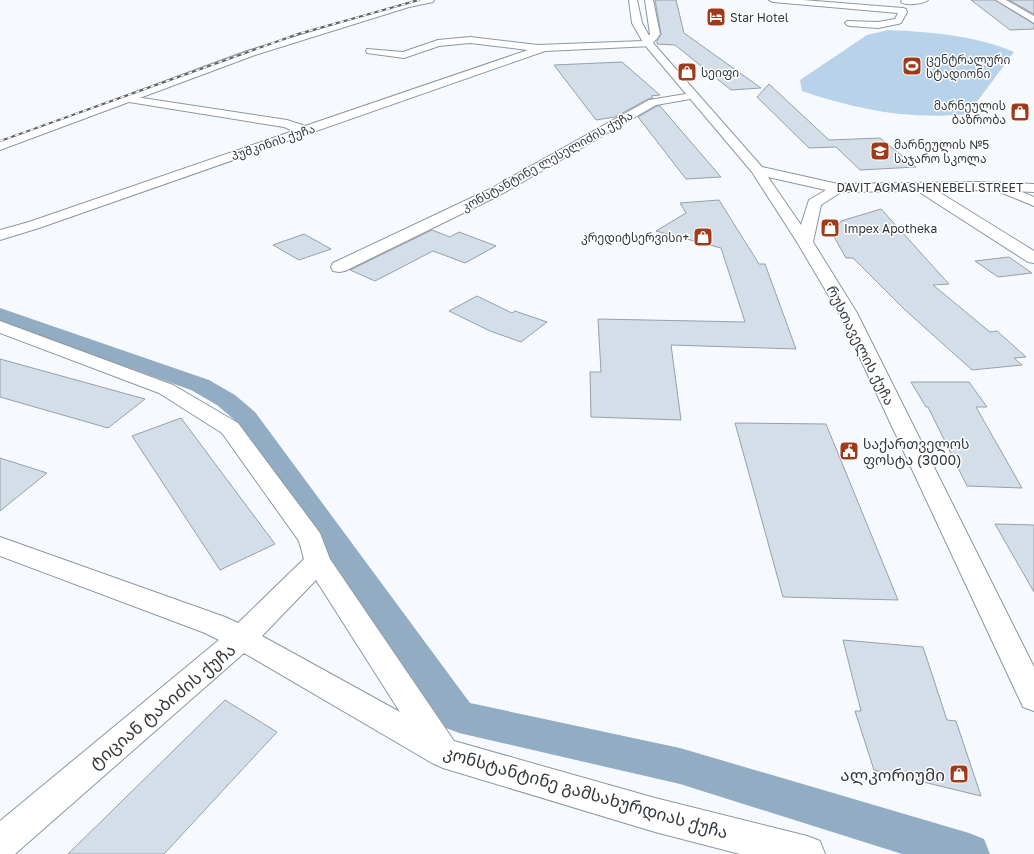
<svg xmlns="http://www.w3.org/2000/svg" width="1034" height="854" viewBox="0 0 1034 854" font-family="'Golos Text','Noto Sans Georgian',sans-serif">
<style>
.green{fill:#b8d2ea}
.lines{fill:none;stroke-linecap:round;stroke-linejoin:round}
.canal{fill:#92acc3;fill-rule:evenodd}
.building{fill:#d3dee9;stroke:#95a0ab}
.street-casing{stroke:#8c97a1;stroke-width:2}
.secondary-casing{stroke:#8c97a1;stroke-width:2}
.street{fill:#fff;fill-rule:evenodd}
.secondary{fill:#fff;fill-rule:evenodd}
.rail-casing{stroke:#5f6368;stroke-width:2}
.rail{stroke:#fff;stroke-width:1.5;stroke-dasharray:4;stroke-linecap:butt}
.labels{text-anchor:middle;dominant-baseline:central;stroke-width:3;stroke-linejoin:round;paint-order:stroke}
.far-poi-label{font-size:12px;fill:#33383c;stroke:#fff;text-anchor:start}
.far-street-label{font-size:12px;fill:#33383c;stroke:#fff}
.street-label{font-size:14px;fill:#33383c;stroke:#fff}
.poi-label{font-size:14px;fill:#33383c;stroke:#fff;text-anchor:start}
.near-street-label{font-size:17px;fill:#33383c;stroke:#fff}
.near-poi-label{font-size:17px;fill:#33383c;stroke:#fff;text-anchor:end}
</style>
<rect width="100%" height="100%" fill="#f6faff"/>
<path class="green" d="M 888,30 C 929,32 975,35 1014,52 L 968,114 C 909,120 858,110 802,91 L 800,80 L 867,35 Z"/>
<g class="lines">
<path class="canal" d="M 0,308 L 209,380 L 235,395 L 255,412 L 470,703 L 680,748 L 969,833 L 984,839 L 990,854 L 902,854 L 680,784 L 459,733 L 446,728 L 237,422 L 217,405 L 191,390 L 0,322 Z"/>
</g>
<path class="building" d="M 655,0 L 676,0 L 684,33 L 761,88 L 731,90 L 675,45 L 657,44 L 657,41 L 661,34 Z
M 971,0 L 995,0 L 1034,24 L 1034,29 L 1010,30 Z
M 1009,0 L 1034,0 L 1034,14 Z
M 622,62 L 660,95 L 651,96 L 653,98 L 648,99 L 615,117 L 596,120 L 554,65 Z
M 769,84 L 829,140 L 880,138 L 916,167 L 860,170 L 836,147 L 809,148 L 757,97 Z
M 657,106 L 660,106 L 721,177 L 686,179 L 638,117 Z
M 719,200 L 759,264 L 765,264 L 796,349 L 671,345 L 681,420 L 591,417 L 590,372 L 601,372 L 598,319 L 745,322 L 721,248 L 656,231 L 686,213 L 680,203 Z
M 881,209 L 949,284 L 933,285 L 990,332 L 997,331 L 1026,357 L 1014,358 L 1022,365 L 972,370 L 903,308 L 853,258 L 846,258 L 833,235 L 841,221 Z
M 432,230 L 450,237 L 459,232 L 496,246 L 465,263 L 433,251 L 375,281 L 350,270 Z
M 304,234 L 331,249 L 299,260 L 273,245 Z
M 1009,257 L 1032,273 L 998,277 L 975,261 Z
M 477,296 L 512,313 L 515,311 L 547,322 L 521,342 L 490,331 L 449,311 Z
M 0,359 L 145,399 L 108,428 L 0,397 Z
M 911,382 L 969,382 L 987,407 L 976,407 L 1022,488 L 967,486 L 928,407 L 926,407 Z
M 181,418 L 275,544 L 220,570 L 132,436 Z
M 735,423 L 826,424 L 898,600 L 783,597 Z
M 0,458 L 47,473 L 0,511 Z
M 995,524 L 1034,525 L 1034,592 Z
M 843,640 L 923,647 L 947,720 L 956,721 L 981,796 L 874,770 L 855,711 L 861,711 Z
M 225,700 L 277,732 L 164,854 L 68,854 Z"/>
<g class="lines">
<g class="street-casing">
<path id="street" d="M 645,0 L 653,0 L 660,34 L 657,39 L 653,42 L 654,44 L 652,46 L 545,51 L 39,228 L 0,240 L 0,230 L 29,222 L 293,131 L 284,127 L 129,102 L 125,101 L 123,99 L 125,97 L 129,96 L 287,120 L 305,126 L 528,50 L 470,43 L 439,46 L 404,58 L 367,53 L 366,51 L 367,49 L 403,52 L 438,40 L 470,37 L 538,45 L 643,41 L 650,34 Z
M 769,0 L 803,0 L 903,8 L 906,9 L 907,12 L 901,23 L 898,24 L 878,28 L 850,26 L 847,25 L 845,23 L 847,21 L 878,22 L 895,19 L 898,13 L 773,2 Z
M 902,0 L 928,0 C 923,4 906,6 901,2 Z
M 692,93 L 696,94 L 698,96 L 696,98 L 656,105 L 500,195 L 345,271 L 339,272 L 333,271 L 331,267 L 333,263 L 490,189 L 649,100 Z
M 921,183 L 926,184 L 1034,251 L 1034,263 L 1028,262 L 916,190 L 914,187 L 916,184 Z
M 1000,183 L 1034,197 L 1034,206 L 995,190 L 993,187 L 995,184 Z
M 0,321 L 173,385 L 238,423 L 320,533 L 330,559 L 454,741 L 655,798 L 807,836 L 820,841 L 825,854 L 740,854 L 655,832 L 443,768 L 432,763 L 244,653 L 15,854 L 0,854 L 0,821 L 219,640 L 205,633 L 0,556 L 0,537 L 225,617 L 238,623 L 304,559 L 299,541 L 222,433 L 159,393 L 0,333 ZM 316,580 L 400,712 L 262,636 Z"/>
</g>
<g class="secondary-casing">
<path id="secondary" d="M 418,0 L 434,0 L 433,2 L 409,7 L 255,55 L 0,150 L 0,142 L 247,51 Z
M 629,0 L 637,0 L 642,23 L 653,43 L 762,167 L 838,184 L 979,182 L 1034,184 L 1034,192 L 979,190 L 841,192 L 821,205 L 813,242 L 857,313 L 1034,667 L 1034,711 L 1023,707 L 839,313 L 797,242 L 752,172 L 644,44 L 632,23 ZM 768,177 L 826,190 L 809,200 L 801,225 Z
M 996,0 L 1006,0 L 1034,16 L 1034,23 Z"/>
</g>
<use href="#street" class="street"/>
<use href="#secondary" class="secondary"/>
<g class="rail-casing">
<path id="rail" d="M 0,141 L 298,34 L 419,0"/>
</g>
<use href="#rail" class="rail"/>
</g>
<defs>
<g id="hotel-square" transform="scale(1)"><rect x="-9" y="-9" width="18" height="18" rx="4" fill="#a13a1a" stroke="#fff"/><path d="M-6-4.5h1.5V1H6V5H4.5V3h-9V5H-6ZM-4 0a1.8 1.8 0 1 1 3.6 0ZM.5 0V-2.5h3Q6-2.5 6 0Z" fill="#fff"/></g>
<g id="stadium-square" transform="scale(1)"><rect x="-9" y="-9" width="18" height="18" rx="4" fill="#a13a1a" stroke="#fff"/><path d="M0-5a6.5 5 0 1 0 0 10a6.5 5 0 1 0 0-10ZM-3.5-1.8h7v3.6h-7Z" fill="#fff"/></g>
<g id="shop-square" transform="scale(1)"><rect x="-9" y="-9" width="18" height="18" rx="4" fill="#a13a1a" stroke="#fff"/><path d="M-5-2.5h2.3a2.7 3.5 0 0 1 5.4 0H5L5.5 6h-11ZM-1.5-2.5h3a1.5 2.3 0 0 0-3 0Z" fill="#fff"/></g>
<g id="school-square" transform="scale(1)"><rect x="-9" y="-9" width="18" height="18" rx="4" fill="#a13a1a" stroke="#fff"/><path d="M0-5L7-2L0 1L-7-2ZM-4 1L0 2.5L4 1V4Q0 6-4 4Z" fill="#fff"/></g>
<g id="civic-square" transform="scale(1)"><rect x="-9" y="-9" width="18" height="18" rx="4" fill="#a13a1a" stroke="#fff"/><path d="M-.6-6.5H3V-4.5H.6V-3L4-1V1h2V6H-6V1h2V-1L-.6-3ZM-1.2 2.5V6h2.4V2.5Z" fill="#fff"/></g>
</defs>
<g fill-rule="evenodd">
<use href="#hotel-square" x="716" y="17"/>
<use href="#stadium-square" x="912" y="66"/>
<use href="#shop-square" x="687" y="72"/>
<use href="#shop-square" x="1020" y="112"/>
<use href="#school-square" x="880" y="151"/>
<use href="#shop-square" x="830" y="228"/>
<use href="#shop-square" x="703" y="237"/>
<use href="#civic-square" x="849" y="451"/>
<use href="#shop-square" x="959" y="774"/>
</g>
<g class="labels">
<g class="far-poi-label">
<text x="730" y="17">Star Hotel</text>
<text x="926" y="59">ცენტრალური<tspan x="926" dy="14">სტადიონი</tspan></text>
<text x="701" y="72">სეიფი</text>
<text x="1006" y="105" text-anchor="end">მარნეულის<tspan x="1006" dy="14">ბაზრობა</tspan></text>
<text x="894" y="144">მარნეულის №5<tspan x="894" dy="14">საჯარო სკოლა</tspan></text>
<text x="844" y="228">Impex Apotheka</text>
<text x="689" y="237" text-anchor="end">კრედიტსერვისი+</text>
</g>
<g class="far-street-label">
<text transform="translate(273 142) rotate(-19)">პუშკინის ქუჩა</text>
<text transform="translate(547 161) rotate(-29)">კონსტანტინე ლესელიძის ქუჩა</text>
<text x="930" y="187">DAVIT AGMASHENEBELI STREET</text>
</g>
<g class="street-label">
<text transform="translate(861 345) rotate(63)">რუსთაველის ქუჩა</text>
</g>
<g class="poi-label">
<text x="863" y="443">საქართველოს<tspan x="863" dy="16">ფოსტა (3000)</tspan></text>
</g>
<g class="near-street-label">
<text transform="translate(162 706) rotate(-40)">ტიციან ტაბიძის ქუჩა</text>
<text transform="translate(586 792) rotate(16)">კონსტანტინე გამსახურდიას ქუჩა</text>
</g>
<g class="near-poi-label">
<text x="945" y="774">ალკორიუმი</text>
</g>
</g>
</svg>
